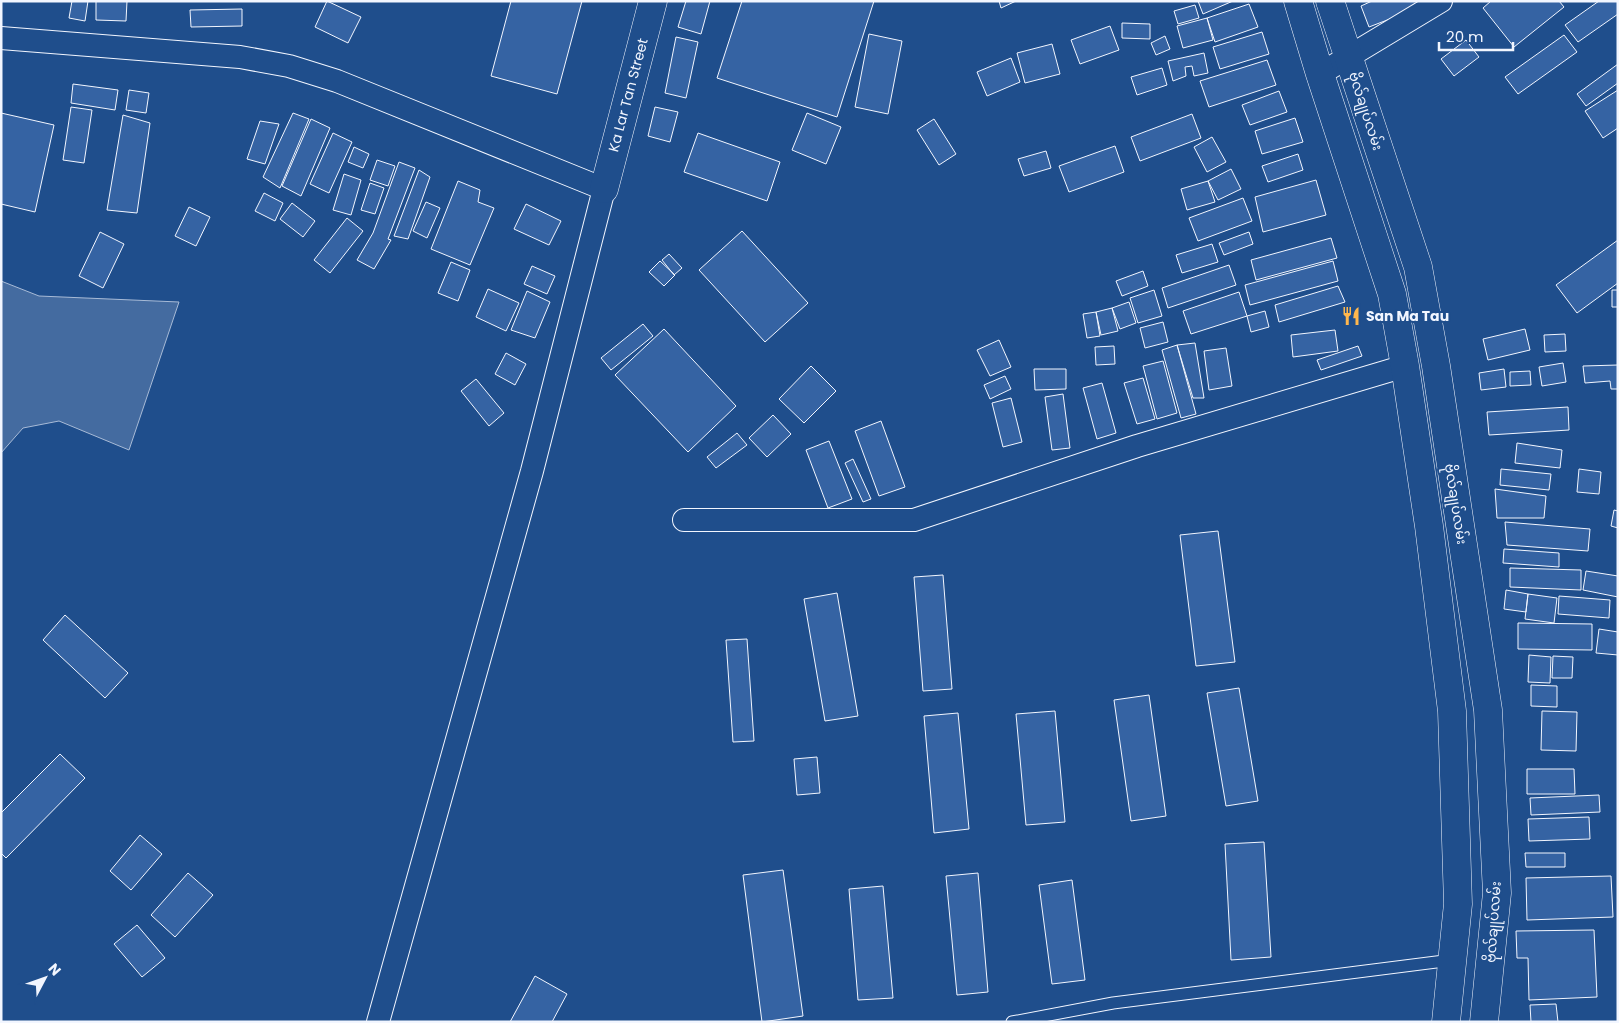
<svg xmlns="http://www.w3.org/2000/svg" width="1619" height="1023" viewBox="0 0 1619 1023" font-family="Poppins,'Noto Sans Myanmar',sans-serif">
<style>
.water{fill:#446ba0;stroke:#a8bbd7}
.building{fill:#3563a3;stroke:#f2f6ff}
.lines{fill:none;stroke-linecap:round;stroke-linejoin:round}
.lane-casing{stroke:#f2f6ff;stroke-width:13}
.street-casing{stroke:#f2f6ff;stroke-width:24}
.secondary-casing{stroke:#f2f6ff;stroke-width:29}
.primary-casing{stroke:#f2f6ff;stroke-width:29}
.lane{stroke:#1f4e8c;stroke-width:11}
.street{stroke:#1f4e8c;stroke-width:22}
.secondary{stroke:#1f4e8c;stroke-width:28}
.primary{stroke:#1f4e8c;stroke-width:28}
.labels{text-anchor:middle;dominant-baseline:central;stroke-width:4;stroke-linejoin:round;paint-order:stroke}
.street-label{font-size:14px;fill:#f2f6ff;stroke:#1f4e8c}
.poi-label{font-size:14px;font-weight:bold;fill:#f2f6ff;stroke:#1f4e8c;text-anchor:start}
</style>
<rect width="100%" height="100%" fill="#1f4e8c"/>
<path class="water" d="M 1,281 L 39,296 L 179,302 L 129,450 L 59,421 L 23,428 L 1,453 Z"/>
<path class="building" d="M 72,1 L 88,1 L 85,21 L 69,18 Z
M 96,1 L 127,1 L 126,21 L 96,20 Z
M 327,1 L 361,17 L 348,43 L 315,27 Z
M 511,1 L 582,1 L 557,94 L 491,76 Z
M 686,1 L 710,1 L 701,34 L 678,27 Z
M 742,1 L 874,1 L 837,117 L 717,78 Z
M 999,1 L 1016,1 L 1001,8 Z
M 1198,1 L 1233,1 L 1203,14 Z
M 1372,1 L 1428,1 L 1429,4 L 1369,27 L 1361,6 Z
M 1491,1 L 1559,1 L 1564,7 L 1514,47 L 1483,8 Z
M 1599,1 L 1618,1 L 1618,14 L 1578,42 L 1565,25 Z
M 1249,4 L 1258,27 L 1215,42 L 1207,18 Z
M 1195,5 L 1199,18 L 1178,24 L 1174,11 Z
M 242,9 L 242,26 L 191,27 L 190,10 Z
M 1207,18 L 1213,40 L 1183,48 L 1177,26 Z
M 1122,23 L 1150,24 L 1150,39 L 1122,38 Z
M 1110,26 L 1119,50 L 1080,64 L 1071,40 Z
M 1262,32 L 1269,54 L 1220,69 L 1213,47 Z
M 869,34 L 902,41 L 888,114 L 855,107 Z
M 1564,35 L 1577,52 L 1518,94 L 1505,77 Z
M 1165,36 L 1170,49 L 1156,55 L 1151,43 Z
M 676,37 L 698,42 L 686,98 L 665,93 Z
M 1466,40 L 1479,57 L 1454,76 L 1441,59 Z
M 1052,44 L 1060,74 L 1025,83 L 1017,53 Z
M 1204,53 L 1208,73 L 1194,76 L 1192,66 L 1185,67 L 1186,76 L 1173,81 L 1168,61 Z
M 1011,58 L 1020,82 L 987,96 L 977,72 Z
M 1267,60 L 1276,85 L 1209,107 L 1200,81 Z
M 1618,64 L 1618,83 L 1586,106 L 1577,94 Z
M 1162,68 L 1167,85 L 1137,95 L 1131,77 Z
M 73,84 L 118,90 L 115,110 L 71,103 Z
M 129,90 L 149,93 L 146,113 L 126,110 Z
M 1618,90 L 1618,128 L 1603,138 L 1585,111 Z
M 1279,91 L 1287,112 L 1250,125 L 1242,105 Z
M 71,107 L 92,110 L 84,163 L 63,160 Z
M 655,107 L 678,112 L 670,142 L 648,136 Z
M 1,113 L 54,125 L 35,212 L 1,204 Z
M 293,113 L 309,119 L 280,188 L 263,177 Z
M 807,113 L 841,127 L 826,164 L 792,150 Z
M 1192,114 L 1201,138 L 1140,161 L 1131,137 Z
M 123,115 L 150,123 L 137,213 L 107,210 Z
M 1295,118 L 1303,142 L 1262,154 L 1255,131 Z
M 311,119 L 330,128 L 301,196 L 282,186 Z
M 934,119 L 956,154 L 939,165 L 917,130 Z
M 260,121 L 279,124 L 265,164 L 247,159 Z
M 333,133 L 352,142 L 329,193 L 310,184 Z
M 698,133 L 780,162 L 767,201 L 684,172 Z
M 1212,137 L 1226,162 L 1207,172 L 1194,147 Z
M 1115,146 L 1124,172 L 1069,192 L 1059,166 Z
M 354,147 L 369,154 L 363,168 L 348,162 Z
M 1046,151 L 1051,168 L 1024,176 L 1018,159 Z
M 1298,154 L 1303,170 L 1268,182 L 1262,166 Z
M 377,160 L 395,166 L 388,186 L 370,180 Z
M 399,162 L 415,168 L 388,239 L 391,240 L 374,269 L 357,260 L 373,233 Z
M 1231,169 L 1241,189 L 1218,200 L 1208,181 Z
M 419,170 L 430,177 L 408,239 L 394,236 Z
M 344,174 L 361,180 L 351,215 L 333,210 Z
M 1316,180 L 1326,215 L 1263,232 L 1255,197 Z
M 458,181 L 480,190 L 478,202 L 494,208 L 470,265 L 431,249 Z
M 1208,181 L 1215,202 L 1187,210 L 1181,189 Z
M 370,183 L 384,188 L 375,214 L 361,210 Z
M 264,193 L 283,203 L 275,221 L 255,211 Z
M 1243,198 L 1252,221 L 1198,241 L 1189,218 Z
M 426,202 L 440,208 L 427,238 L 413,231 Z
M 292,203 L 315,221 L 303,237 L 280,219 Z
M 526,204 L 561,221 L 549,245 L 514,229 Z
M 189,207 L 210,217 L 196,246 L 175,236 Z
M 347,218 L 363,231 L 330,273 L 314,260 Z
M 742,231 L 808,303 L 765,342 L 699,270 Z
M 100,232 L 124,244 L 103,288 L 79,276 Z
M 1249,232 L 1253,244 L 1224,255 L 1219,243 Z
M 1331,238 L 1337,258 L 1256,280 L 1251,260 Z
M 1618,240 L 1618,283 L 1577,313 L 1556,285 Z
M 1212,244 L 1218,262 L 1182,273 L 1176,255 Z
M 669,254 L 682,268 L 674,275 L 662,260 Z
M 660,261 L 675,275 L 664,286 L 649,272 Z
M 1333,261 L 1338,281 L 1250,305 L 1245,285 Z
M 451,262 L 470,270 L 458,301 L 438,293 Z
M 1229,265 L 1236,285 L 1168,308 L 1162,288 Z
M 532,266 L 555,276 L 547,294 L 524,284 Z
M 1143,271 L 1148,286 L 1122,296 L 1116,281 Z
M 1338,286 L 1345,302 L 1279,322 L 1275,305 Z
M 488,289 L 519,303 L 506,331 L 476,317 Z
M 1154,290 L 1162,316 L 1138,323 L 1130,298 Z
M 1612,290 L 1618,290 L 1618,307 L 1612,307 Z
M 527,291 L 550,302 L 535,338 L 511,330 Z
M 1239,292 L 1247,316 L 1191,334 L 1183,311 Z
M 1129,302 L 1136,323 L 1120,329 L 1112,308 Z
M 1112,308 L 1118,331 L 1101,335 L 1096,312 Z
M 1265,311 L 1269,327 L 1251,332 L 1247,316 Z
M 1096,312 L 1100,336 L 1087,338 L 1083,314 Z
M 1163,322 L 1168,342 L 1145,348 L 1140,328 Z
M 643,324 L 653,336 L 611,370 L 601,358 Z
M 664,329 L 736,406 L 688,452 L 615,375 Z
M 1525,329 L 1530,350 L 1488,360 L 1483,339 Z
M 1335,330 L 1338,351 L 1293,357 L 1291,335 Z
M 1565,334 L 1566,351 L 1545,352 L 1544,335 Z
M 999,340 L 1011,367 L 990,376 L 977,350 Z
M 1195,343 L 1204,398 L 1193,398 L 1177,345 Z
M 1177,345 L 1196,414 L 1181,418 L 1162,350 Z
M 1114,346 L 1115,364 L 1096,365 L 1095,347 Z
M 1358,346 L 1362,356 L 1321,370 L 1317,360 Z
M 1226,348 L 1232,386 L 1209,390 L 1204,351 Z
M 506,353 L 526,364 L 515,385 L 495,374 Z
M 1163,361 L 1177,413 L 1157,419 L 1143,366 Z
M 1563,363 L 1566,382 L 1542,386 L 1539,367 Z
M 1618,365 L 1618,389 L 1611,389 L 1610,381 L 1585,383 L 1583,366 Z
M 811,366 L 836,391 L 804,423 L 779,399 Z
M 1034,369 L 1066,369 L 1066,389 L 1035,390 Z
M 1504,369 L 1506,387 L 1481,390 L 1479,373 Z
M 1530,371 L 1531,385 L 1510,386 L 1510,372 Z
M 1005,376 L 1011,389 L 990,399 L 984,385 Z
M 1143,378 L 1155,419 L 1137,424 L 1124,383 Z
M 476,379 L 504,413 L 489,426 L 461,391 Z
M 1102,383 L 1116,433 L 1097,439 L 1083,388 Z
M 1063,394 L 1070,448 L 1052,450 L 1045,397 Z
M 1011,398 L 1022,442 L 1003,447 L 992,403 Z
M 1568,407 L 1569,430 L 1489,435 L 1487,412 Z
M 773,415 L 791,434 L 767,457 L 749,438 Z
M 881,421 L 905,487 L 879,496 L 855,431 Z
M 737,433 L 747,445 L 716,468 L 707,457 Z
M 829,441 L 852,499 L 828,508 L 806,450 Z
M 1517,443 L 1562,450 L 1560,468 L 1515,463 Z
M 853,459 L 871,499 L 863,502 L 845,463 Z
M 1501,469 L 1551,474 L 1549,490 L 1500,485 Z
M 1579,469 L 1601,472 L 1599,494 L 1577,492 Z
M 1495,489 L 1546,496 L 1544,518 L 1497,518 Z
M 1614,510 L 1618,511 L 1618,528 L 1611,526 Z
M 1505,522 L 1590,529 L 1588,551 L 1507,545 Z
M 1218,531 L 1235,662 L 1196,666 L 1180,535 Z
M 1504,549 L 1559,553 L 1559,567 L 1503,563 Z
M 1510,568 L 1581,570 L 1581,590 L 1510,587 Z
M 1586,571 L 1618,576 L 1618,597 L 1583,590 Z
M 943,575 L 952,689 L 923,691 L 914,577 Z
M 1506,590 L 1528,594 L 1526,612 L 1504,609 Z
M 837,593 L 858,716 L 825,721 L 804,599 Z
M 1528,594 L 1557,598 L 1554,623 L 1525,619 Z
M 1559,596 L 1610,600 L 1609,618 L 1558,614 Z
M 65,615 L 128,673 L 105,698 L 43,640 Z
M 1518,623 L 1592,624 L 1592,650 L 1518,649 Z
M 1599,629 L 1618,632 L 1618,655 L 1596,653 Z
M 747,639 L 754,741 L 733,742 L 726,640 Z
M 1529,655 L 1551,657 L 1550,683 L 1528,682 Z
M 1553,656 L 1573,657 L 1572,678 L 1552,678 Z
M 1531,685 L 1557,686 L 1557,707 L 1531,706 Z
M 1239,688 L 1258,801 L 1226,806 L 1207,693 Z
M 1149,695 L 1166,816 L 1131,821 L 1114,700 Z
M 1055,711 L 1065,822 L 1026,825 L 1016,714 Z
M 1542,711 L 1577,712 L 1576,751 L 1541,750 Z
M 958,713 L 969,829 L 934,833 L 924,716 Z
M 60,754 L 85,778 L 6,858 L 1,853 L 1,813 Z
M 817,757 L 820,793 L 797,795 L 794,759 Z
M 1527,769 L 1574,769 L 1575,794 L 1527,794 Z
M 1599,795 L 1600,812 L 1531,815 L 1530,798 Z
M 1589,817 L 1590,839 L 1529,841 L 1528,819 Z
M 140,835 L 162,854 L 131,890 L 110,871 Z
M 1264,842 L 1271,957 L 1231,960 L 1225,844 Z
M 1525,853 L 1565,853 L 1565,867 L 1526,867 Z
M 783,870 L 803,1016 L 762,1022 L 743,875 Z
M 188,873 L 213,895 L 175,937 L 151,915 Z
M 978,873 L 988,992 L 957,995 L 946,876 Z
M 1611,876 L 1613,917 L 1527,920 L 1526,878 Z
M 1072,880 L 1085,980 L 1052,984 L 1039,885 Z
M 883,886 L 893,998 L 858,1000 L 849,889 Z
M 137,925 L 165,958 L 142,977 L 114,944 Z
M 1594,930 L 1597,997 L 1529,1000 L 1528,958 L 1517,958 L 1516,931 Z
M 535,976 L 567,994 L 552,1022 L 510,1022 Z
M 1556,1004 L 1558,1022 L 1531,1022 L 1530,1005 Z"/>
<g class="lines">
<g class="lane-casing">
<path id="lane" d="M 1012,1022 L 1113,1003 L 1452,960"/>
</g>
<g class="street-casing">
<path id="street" d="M 1,38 L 240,57 L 289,66 L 337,81 L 604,189 L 532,471 L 378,1022
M 1320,74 L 1441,1
M 684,520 L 914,520 L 1137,446 L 1405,366"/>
</g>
<g class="secondary-casing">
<path id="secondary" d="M 604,189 L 653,1"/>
</g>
<g class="primary-casing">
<path id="primary" d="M 1298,1 L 1320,74 L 1392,294 L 1405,366 L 1429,526 L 1452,711 L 1458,904 L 1446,1022
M 1330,1 L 1418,267 L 1436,366 L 1488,710 L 1497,893 L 1484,1022"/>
</g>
<use href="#lane" class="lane"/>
<use href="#street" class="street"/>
<use href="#secondary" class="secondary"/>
<use href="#primary" class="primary"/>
</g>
<defs>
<g id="restaurant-bare" transform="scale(1.5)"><path d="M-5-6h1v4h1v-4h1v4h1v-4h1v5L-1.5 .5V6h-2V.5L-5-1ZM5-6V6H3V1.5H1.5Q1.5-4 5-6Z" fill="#ffb74d" stroke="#1f4e8c" stroke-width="2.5" paint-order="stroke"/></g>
</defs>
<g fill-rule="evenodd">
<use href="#restaurant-bare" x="1351" y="316"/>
</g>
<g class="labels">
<g class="street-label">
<text transform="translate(628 95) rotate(-75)">Ka Lar Tan Street</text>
<text transform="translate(1366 111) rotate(72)">ဗိုလ်ချုပ်လမ်း</text>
<text transform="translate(1456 504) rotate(81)">ဗိုလ်ချုပ်လမ်း</text>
<text transform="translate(1493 922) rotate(-86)">ဗိုလ်ချုပ်လမ်း</text>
</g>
<g class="poi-label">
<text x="1366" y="316">San Ma Tau</text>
</g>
</g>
<rect width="1619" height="1023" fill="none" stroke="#f2f6ff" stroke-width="5"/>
<g transform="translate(45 978) rotate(49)" stroke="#1f4e8c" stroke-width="4" paint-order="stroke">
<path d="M0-4L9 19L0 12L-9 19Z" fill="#f2f6ff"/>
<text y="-8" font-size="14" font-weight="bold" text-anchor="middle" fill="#f2f6ff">N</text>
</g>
<path d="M1439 42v8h74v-8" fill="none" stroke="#f2f6ff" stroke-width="2.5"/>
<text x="1446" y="42" font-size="15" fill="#f2f6ff" stroke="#1f4e8c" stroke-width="4" paint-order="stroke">20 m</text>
</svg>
